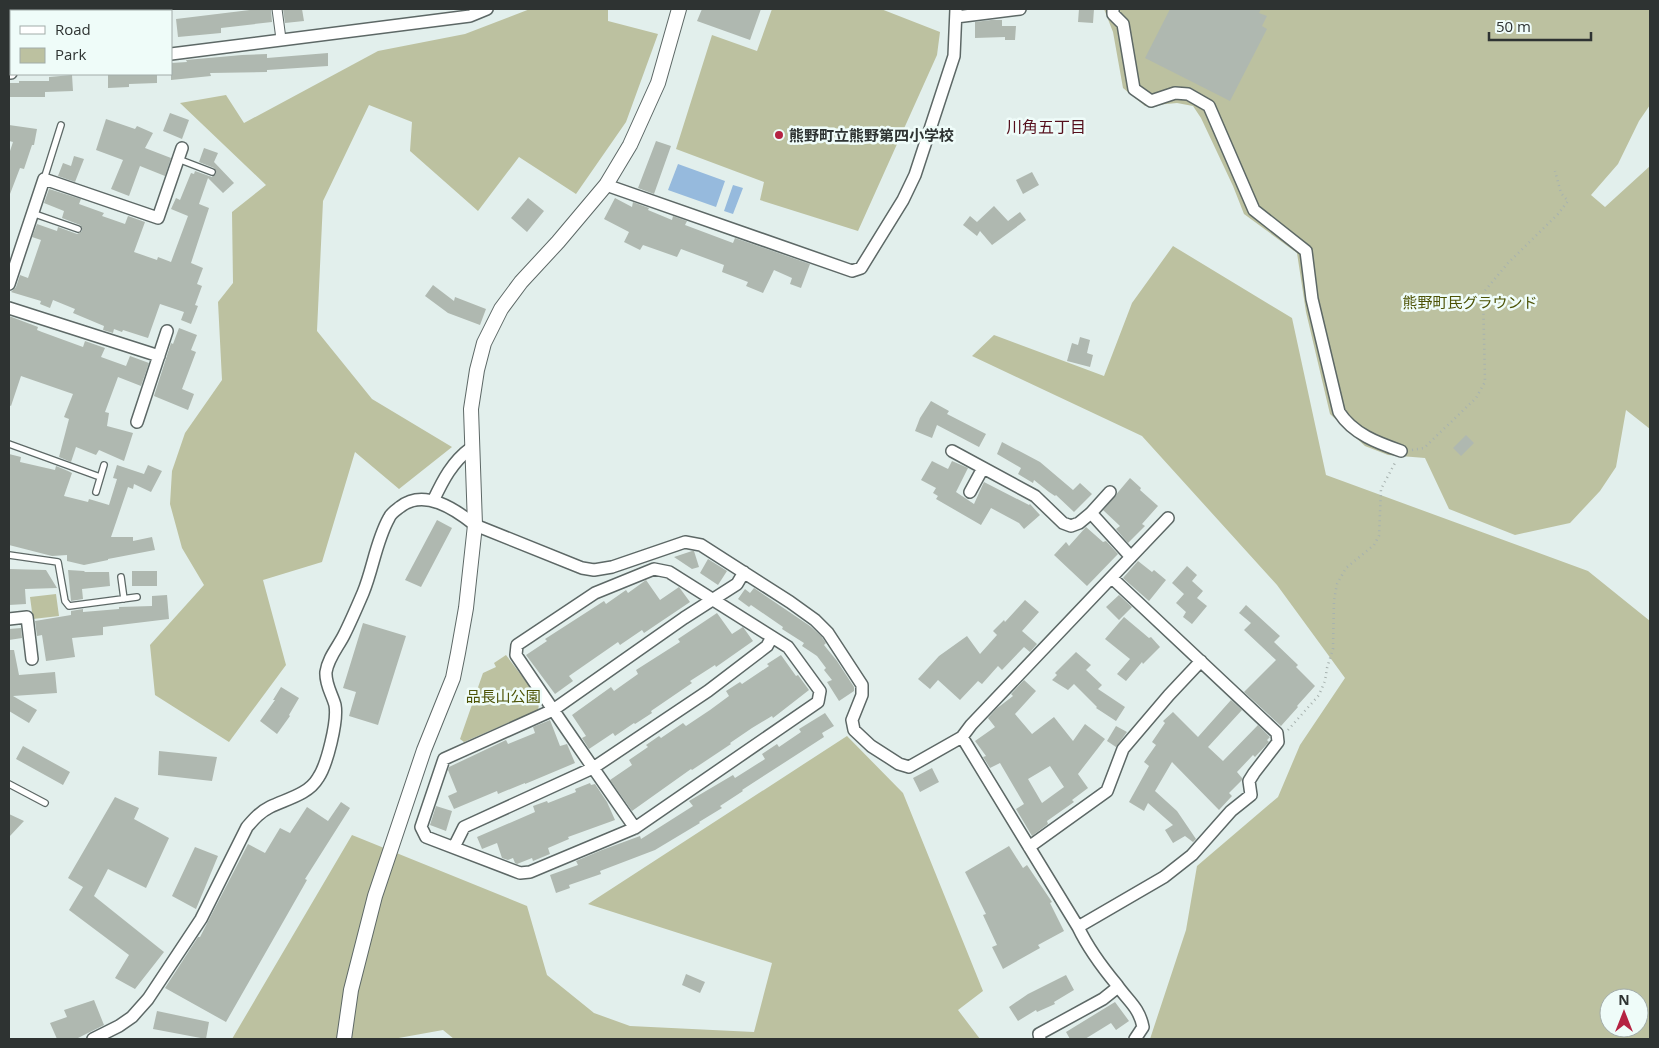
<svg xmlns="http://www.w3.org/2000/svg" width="1659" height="1048" viewBox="0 0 1659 1048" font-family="'Open Sans','Noto Sans JP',sans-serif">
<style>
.green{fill:#bcc1a0;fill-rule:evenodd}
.water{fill:#96badd}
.building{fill:#afb8b0;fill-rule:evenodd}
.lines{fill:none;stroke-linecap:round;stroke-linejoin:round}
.service-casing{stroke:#5d6866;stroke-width:8}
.pedestrian-casing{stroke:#5d6866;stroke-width:11}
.minor-casing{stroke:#5d6866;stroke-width:14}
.tertiary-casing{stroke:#5d6866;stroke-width:16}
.path{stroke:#a7b2af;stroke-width:2.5;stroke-dasharray:1 4;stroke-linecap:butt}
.service{stroke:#fff;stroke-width:5.5}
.pedestrian{stroke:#fff;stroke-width:9}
.minor{stroke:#fff;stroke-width:11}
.tertiary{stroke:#fff;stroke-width:14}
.poi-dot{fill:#b52342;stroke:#effcf9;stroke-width:2}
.labels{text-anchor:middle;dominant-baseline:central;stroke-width:5;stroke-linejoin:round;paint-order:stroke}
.poi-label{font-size:15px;font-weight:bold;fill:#2e3332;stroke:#effcf9;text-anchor:start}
.park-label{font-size:15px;fill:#4d5306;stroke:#effcf9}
.neighbourhood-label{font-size:16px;fill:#550f1c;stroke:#effcf9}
</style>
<rect width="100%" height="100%" fill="#e2efec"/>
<path class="green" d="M 530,9 L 608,9 L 608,21 L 658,34 L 626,122 L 576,194 L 519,157 L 478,211 L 410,151 L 412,122 L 369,105 L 323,201 L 317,331 L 372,399 L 452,447 L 399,489 L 355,452 L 322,562 L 263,580 L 286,665 L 229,742 L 155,695 L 150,645 L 204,585 L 182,548 L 170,504 L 172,471 L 185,433 L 222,380 L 218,302 L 233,283 L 232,212 L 266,185 L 180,103 L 226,95 L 244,123 L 378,51 L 465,34 Z
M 772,9 L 881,9 L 940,32 L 937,55 L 858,231 L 760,200 L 764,182 L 676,149 L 712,35 L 757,51 Z
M 1104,9 L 1650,9 L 1650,105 L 1639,121 L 1618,164 L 1591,195 L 1605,207 L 1650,166 L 1650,429 L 1626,410 L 1616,467 L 1600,491 L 1570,523 L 1515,535 L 1449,509 L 1425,458 L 1388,455 L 1365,446 L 1330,414 L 1306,312 L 1297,253 L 1244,214 L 1233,186 L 1201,118 L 1193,106 L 1177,103 L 1145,106 L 1123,88 L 1113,32 Z
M 1173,246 L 1292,318 L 1326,475 L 1588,571 L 1650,621 L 1650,1039 L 1150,1039 L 1186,930 L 1197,866 L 1278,797 L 1300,745 L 1345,678 L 1277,585 L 1142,436 L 972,356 L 994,335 L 1104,376 L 1132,303 ZM 1609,998 L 1639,998 L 1639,1028 L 1609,1028 Z
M 56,594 L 59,616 L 33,619 L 30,597 Z
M 506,655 L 540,700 L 538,710 L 464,742 L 460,739 L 483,673 L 496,667 L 494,663 Z
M 847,736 L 903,793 L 983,991 L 958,1010 L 980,1039 L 454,1039 L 443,1030 L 393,1039 L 232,1039 L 352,835 L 527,906 L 547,975 L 594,1013 L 630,1026 L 754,1032 L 772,963 L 588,904 Z"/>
<path class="water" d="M 678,164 L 725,181 L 716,207 L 668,190 Z
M 733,185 L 743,188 L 733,214 L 724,211 Z"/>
<path class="building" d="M 258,9 L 271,9 L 272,22 L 221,28 L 221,33 L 178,37 L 176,19 Z
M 283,9 L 302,9 L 304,21 L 285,23 Z
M 702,9 L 761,9 L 750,40 L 697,21 Z
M 1079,9 L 1094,9 L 1093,23 L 1078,22 Z
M 1170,9 L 1261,9 L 1259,13 L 1267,16 L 1262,26 L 1267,29 L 1230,101 L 1145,58 Z
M 991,20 L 1002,20 L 1002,26 L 1016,26 L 1015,40 L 1005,40 L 1005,37 L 975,38 L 975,22 Z
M 328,53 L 328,66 L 267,70 L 267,72 L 210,73 L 211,76 L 171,80 L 171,63 L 187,62 L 186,60 L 242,55 L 267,54 L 267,58 Z
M 108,74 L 157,74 L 157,83 L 129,84 L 129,87 L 108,88 Z
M 72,75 L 73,91 L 45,92 L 45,97 L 9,97 L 9,83 L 19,83 L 19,81 L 49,81 L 49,77 Z
M 170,113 L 189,120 L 182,139 L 163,131 Z
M 106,119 L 135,129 L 137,126 L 153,133 L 145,148 L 171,158 L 165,176 L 140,166 L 129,196 L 111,189 L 123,160 L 96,150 Z
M 9,125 L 37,129 L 34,145 L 32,145 L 24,169 L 20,168 L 10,194 L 9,154 L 13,142 L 9,141 Z
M 656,141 L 671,146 L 654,194 L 638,188 Z
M 204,148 L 218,153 L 214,162 L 234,183 L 223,193 L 208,178 L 199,204 L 209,208 L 191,263 L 203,268 L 197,284 L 202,286 L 195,305 L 198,306 L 191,324 L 181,320 L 184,312 L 160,304 L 148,338 L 123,330 L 122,332 L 114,329 L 113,333 L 103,330 L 104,326 L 73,313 L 75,309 L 53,300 L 50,308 L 40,304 L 41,301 L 11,292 L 16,287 L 20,275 L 28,278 L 41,240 L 32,237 L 37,224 L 57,231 L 58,227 L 77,234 L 82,231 L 82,228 L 80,225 L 62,218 L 64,211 L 44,203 L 49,189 L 81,199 L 79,204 L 104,213 L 102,216 L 125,224 L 128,216 L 145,222 L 134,252 L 157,260 L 158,257 L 171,262 L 188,216 L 171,209 L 176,198 L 180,200 L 191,173 L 194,174 L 195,171 L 212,177 L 216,173 L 214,168 L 199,162 Z
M 74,156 L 84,159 L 75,182 L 58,176 L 63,163 L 71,166 Z
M 1032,172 L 1039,185 L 1023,194 L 1016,180 Z
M 528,198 L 544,211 L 527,232 L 511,218 Z
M 615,198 L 632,207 L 633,202 L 649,208 L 648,210 L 672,220 L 673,216 L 687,221 L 685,225 L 733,243 L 735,238 L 810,264 L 801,288 L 790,284 L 792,278 L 774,270 L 763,293 L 746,286 L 748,282 L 722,272 L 724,265 L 681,249 L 677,257 L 643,245 L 640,250 L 624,242 L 629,232 L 604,219 Z
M 994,206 L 1008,221 L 1020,212 L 1026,220 L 992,245 L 980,231 L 977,236 L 963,225 L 970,216 L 977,222 Z
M 433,285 L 454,301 L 455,297 L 486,309 L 480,325 L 448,313 L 425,296 Z
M 9,316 L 38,327 L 37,330 L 42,332 L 83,347 L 85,341 L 105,348 L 101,357 L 126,366 L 130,356 L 149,363 L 141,386 L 118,377 L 105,412 L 109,413 L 107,426 L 133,433 L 124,461 L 99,450 L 96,455 L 76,447 L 71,462 L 59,457 L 69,419 L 64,417 L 73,394 L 21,376 L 11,406 L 9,405 Z
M 179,328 L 197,335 L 191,350 L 196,352 L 182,389 L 194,394 L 188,410 L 154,396 L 171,343 L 173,344 Z
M 1080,337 L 1090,340 L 1087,353 L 1093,355 L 1090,367 L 1067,361 L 1072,343 L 1078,345 Z
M 931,401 L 949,411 L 947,414 L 986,434 L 979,447 L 937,425 L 932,438 L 915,431 L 920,418 Z
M 1466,435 L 1474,443 L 1461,456 L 1453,448 Z
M 1002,442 L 1040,462 L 1073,490 L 1080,483 L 1092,494 L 1074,512 L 1056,495 L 1055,496 L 1049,492 L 1034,480 L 1033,483 L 1018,474 L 1021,468 L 997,454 Z
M 9,454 L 21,457 L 20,462 L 55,470 L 56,466 L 68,471 L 72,473 L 64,496 L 88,502 L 89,499 L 109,505 L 117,479 L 113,478 L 117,465 L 144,474 L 148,465 L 162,471 L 151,492 L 134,484 L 133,489 L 128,487 L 111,537 L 133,537 L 133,541 L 152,537 L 155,550 L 108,559 L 108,560 L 84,565 L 67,561 L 67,555 L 52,556 L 9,545 Z
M 932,461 L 948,469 L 952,461 L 968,468 L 956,492 L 974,504 L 984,482 L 1029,505 L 1030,504 L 1040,515 L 1024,529 L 1019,523 L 991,508 L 981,525 L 936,499 L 938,496 L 933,493 L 936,488 L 921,480 Z
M 1130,478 L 1141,488 L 1140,490 L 1158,506 L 1142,524 L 1145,526 L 1128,543 L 1116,529 L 1120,526 L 1103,510 Z
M 437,520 L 452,528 L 421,587 L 405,580 Z
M 1086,527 L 1103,542 L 1106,541 L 1118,554 L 1087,586 L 1054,555 L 1066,542 L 1069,546 Z
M 692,551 L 694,551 L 699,567 L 692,569 L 674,557 Z
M 708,559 L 727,571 L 718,585 L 700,573 Z
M 1138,561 L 1152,572 L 1154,570 L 1166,580 L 1149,601 L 1123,578 Z
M 1187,566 L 1197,575 L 1192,581 L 1203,591 L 1197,598 L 1207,606 L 1192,624 L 1183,617 L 1186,612 L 1176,603 L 1184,594 L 1172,583 Z
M 9,569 L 46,570 L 57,588 L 25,589 L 26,604 L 9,605 Z
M 68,570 L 84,571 L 85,572 L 109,572 L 110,586 L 82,589 L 83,599 L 71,601 Z
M 132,571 L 157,571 L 157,586 L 132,586 Z
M 646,580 L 660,600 L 679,587 L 690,602 L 644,633 L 642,630 L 620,645 L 618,642 L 592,660 L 569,676 L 573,681 L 555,694 L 526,655 L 547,641 L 545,639 L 604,601 L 606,604 L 626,590 L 628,593 Z
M 754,588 L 810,626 L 821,636 L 826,643 L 824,645 L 837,661 L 854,687 L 854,691 L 839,701 L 827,682 L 832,680 L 824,670 L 826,668 L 817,656 L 802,646 L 804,643 L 782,629 L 783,627 L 751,605 L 749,607 L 738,599 L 745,589 L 750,593 Z
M 167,595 L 169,619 L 103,627 L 103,635 L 72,638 L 75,657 L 46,661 L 42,635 L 37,636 L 35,621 L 71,615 L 71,611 L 83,609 L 83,612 L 119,609 L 119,607 L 152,606 L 152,596 Z
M 1119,595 L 1132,607 L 1119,620 L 1106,607 Z
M 1025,600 L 1039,612 L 1022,631 L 1037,644 L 1030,652 L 1024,647 L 1002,670 L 998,666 L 982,684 L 978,681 L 960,700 L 938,680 L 930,689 L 918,679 L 939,656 L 967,636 L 980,654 L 997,635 L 993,631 L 1004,620 L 1005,622 Z
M 1246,605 L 1280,636 L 1274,642 L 1298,665 L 1296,667 L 1315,686 L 1297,706 L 1298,707 L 1281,726 L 1244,692 L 1276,660 L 1244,630 L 1251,623 L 1239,613 Z
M 717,613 L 732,634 L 743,627 L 753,641 L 716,667 L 715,665 L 690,681 L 692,683 L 651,711 L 652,713 L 635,724 L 634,723 L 615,736 L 613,733 L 589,749 L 582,738 L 586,736 L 572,715 L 611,687 L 614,691 L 638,674 L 636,670 L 680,642 L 678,639 Z
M 1124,617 L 1149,638 L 1151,637 L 1160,647 L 1143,664 L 1142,662 L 1126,681 L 1117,674 L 1130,659 L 1105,639 Z
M 363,623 L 406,636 L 378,725 L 349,716 L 356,692 L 343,688 Z
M 21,628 L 22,638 L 9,640 L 9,629 Z
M 9,650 L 14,650 L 19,675 L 55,672 L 57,693 L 13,696 L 37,710 L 29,723 L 9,711 Z
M 1076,652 L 1091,665 L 1086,670 L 1102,685 L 1098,689 L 1125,707 L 1116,721 L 1096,708 L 1097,707 L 1074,684 L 1068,690 L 1052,680 L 1057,675 L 1055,673 Z
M 781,655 L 796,676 L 798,675 L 809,690 L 773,718 L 772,716 L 752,728 L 730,743 L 731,744 L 692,770 L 691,769 L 632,811 L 610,780 L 632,765 L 629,760 L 648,747 L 646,745 L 659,736 L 661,738 L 683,723 L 686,726 L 710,710 L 729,696 L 726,691 L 740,682 L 742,684 L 769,666 L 767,664 Z
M 1024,680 L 1036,691 L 1015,714 L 1032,734 L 1054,717 L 1073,741 L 1085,724 L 1105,739 L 1078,774 L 1088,788 L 1072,800 L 1074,802 L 1047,821 L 1048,824 L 1032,836 L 1016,809 L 1024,804 L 1000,763 L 990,768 L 983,757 L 986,756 L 975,741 L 995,727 L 988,718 L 996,709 L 1013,696 L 1011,694 ZM 1050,766 L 1064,787 L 1042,803 L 1028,779 Z
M 281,687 L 299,698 L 289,715 L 290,716 L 277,734 L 260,721 L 275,700 L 273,700 Z
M 1231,700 L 1242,710 L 1208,747 L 1223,761 L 1258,725 L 1270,737 L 1267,740 L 1269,742 L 1255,757 L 1253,755 L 1237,772 L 1242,778 L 1242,780 L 1229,793 L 1232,796 L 1219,810 L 1172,762 L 1155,791 L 1177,811 L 1196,839 L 1193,842 L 1185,836 L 1173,843 L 1165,830 L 1173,825 L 1148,803 L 1144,811 L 1129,802 L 1149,766 L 1144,762 L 1156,745 L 1152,742 L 1165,723 L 1163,721 L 1173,712 L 1198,737 Z
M 825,713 L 834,726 L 822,733 L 824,737 L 742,790 L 743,791 L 720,806 L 722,808 L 699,822 L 700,823 L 655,850 L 600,871 L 601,874 L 569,885 L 570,888 L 556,893 L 550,875 L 578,865 L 576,861 L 602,850 L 640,836 L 641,839 L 693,806 L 689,801 L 733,775 L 735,778 L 765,759 L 762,754 L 777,744 L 779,747 L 801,732 L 799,729 Z
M 550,720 L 560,746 L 567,744 L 575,763 L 525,784 L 525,783 L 498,794 L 497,791 L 454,809 L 448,796 L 457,792 L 448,770 L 449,767 L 506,740 L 508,744 L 535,733 L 533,727 Z
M 1116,726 L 1127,732 L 1116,747 L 1107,741 Z
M 23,746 L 70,772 L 63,785 L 16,759 Z
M 159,751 L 217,757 L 212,781 L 158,775 Z
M 932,768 L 939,782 L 920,792 L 913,778 Z
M 590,783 L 591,785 L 595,784 L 607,802 L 615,820 L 568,837 L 569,839 L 548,848 L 550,854 L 533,861 L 532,858 L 517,864 L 515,863 L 513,858 L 508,860 L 502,858 L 497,843 L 482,849 L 477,837 L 535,812 L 533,806 L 547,801 L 548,803 L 576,792 L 575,789 Z
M 115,797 L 139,808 L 134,819 L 169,838 L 146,888 L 108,869 L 94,896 L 164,952 L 135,989 L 115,978 L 129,955 L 69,910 L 83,887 L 68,878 Z
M 341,802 L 350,808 L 305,879 L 307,880 L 226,1022 L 165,988 L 198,937 L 200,937 L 248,844 L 265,853 L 280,828 L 290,833 L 307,807 L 328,821 Z
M 436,806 L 452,811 L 446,831 L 430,825 Z
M 9,814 L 24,821 L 9,837 Z
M 1009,846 L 1023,868 L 1027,865 L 1052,902 L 1050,903 L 1064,931 L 1038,945 L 1040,948 L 1003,969 L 992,947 L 997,945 L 983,915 L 986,914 L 965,872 Z
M 195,847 L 218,856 L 196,909 L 172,896 Z
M 686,974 L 705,982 L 700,993 L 682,985 Z
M 1066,975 L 1074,990 L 1054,1002 L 1055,1004 L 1037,1012 L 1036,1010 L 1018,1021 L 1009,1007 L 1028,994 Z
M 94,1000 L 104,1025 L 76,1039 L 57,1039 L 50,1023 L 67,1017 L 64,1010 Z
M 1115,1002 L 1129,1021 L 1116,1030 L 1111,1023 L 1085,1039 L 1070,1039 L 1066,1032 Z
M 157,1011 L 209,1022 L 206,1039 L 153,1029 Z"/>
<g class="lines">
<g class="service-casing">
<path id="service" d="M 178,159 L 212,172
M 44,179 L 61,125
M 32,213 L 78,229
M 9,444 L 100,477
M 96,492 L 104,465
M 9,555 L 58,562 L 65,601 L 69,606 L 137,597
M 121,577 L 124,599
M 9,784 L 45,803"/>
</g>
<g class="pedestrian-casing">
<path id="pedestrian" d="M 277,9 L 281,39"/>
</g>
<g class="minor-casing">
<path id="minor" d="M 1113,9 L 1113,14 L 1123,24 L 1134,89 L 1151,101 L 1175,93 L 1188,94 L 1209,106 L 1254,210 L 1306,251 L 1312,299 L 1339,412 C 1353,434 1378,443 1401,451
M 956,17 L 1020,9
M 171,54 L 470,16 L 487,9
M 9,73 L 11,73
M 606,185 L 852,271 L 861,268 L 903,200 L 915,175 L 954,56 L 956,9
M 9,284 L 44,179 L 158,218 L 182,148
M 9,308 L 159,356
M 137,422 L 167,331
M 952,451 L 1035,496 L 1063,523 L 1071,526 L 1079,523 L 1091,513 L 1131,557
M 970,492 L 983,468
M 433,501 C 443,480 452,462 471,448
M 1091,513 L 1110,492
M 9,619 L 27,617 L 32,659
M 962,737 L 1078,927 C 1088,948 1102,967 1117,985 C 1128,1001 1139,1007 1143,1027 L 1135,1039
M 635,828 C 595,771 555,713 516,655 L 517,645 L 595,593 L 654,569 L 669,572 L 788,647 L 820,691 L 818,702 L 635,828 L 530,872 L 520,873 L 426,837 L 421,827 L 444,759 L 553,710 L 684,618 L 737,584 L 744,572
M 454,847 L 464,827 L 593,768 L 708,691 L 767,646 L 772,637
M 1029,847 L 1107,791 L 1123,749 L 1169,695 L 1201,661
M 1078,927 L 1164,877 L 1192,855 L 1231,811 L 1251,795 L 1249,781 L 1254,773 L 1278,742 L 1277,733 L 1112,578
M 93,1039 L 119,1026 L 132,1017 L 148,999 L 201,919 L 247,827 C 254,819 260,812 270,807 C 286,799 308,795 318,778 C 327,765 338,721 335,705 C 332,694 325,684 326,672 C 328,658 338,647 344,635 C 351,621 357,607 363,593 C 373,569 376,541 389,518 C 391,513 396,510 400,507 C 424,488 455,509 475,525 L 582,568 L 594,570 L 612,567 L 685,542 L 701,545 L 790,602 L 815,620 L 828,633 L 862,685 L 862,695 L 852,720 L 854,730 L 871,746 L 899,764 L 909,767 L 962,737 L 971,725 L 1168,518
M 1040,1039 L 1039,1034 L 1103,999 L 1118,987"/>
</g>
<g class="tertiary-casing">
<path id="tertiary" d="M 122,11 L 141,9
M 9,24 L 11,24
M 344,1039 L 351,990 L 375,896 L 424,750 L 453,678 L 458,653 L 466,608 L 475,525 L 471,409 L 477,370 L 484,343 L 501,309 L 521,282 L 558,242 L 606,185 L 630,145 L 658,83 L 679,9"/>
</g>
<path class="path" d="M 1412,450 L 1424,448 L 1476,398 L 1485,382 L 1483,293 L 1508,263 L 1558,214 L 1568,201 L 1561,193 L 1555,171
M 1288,730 L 1319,695 L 1325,681 L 1327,668 L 1333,649 L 1334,600 L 1337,584 L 1346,568 L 1374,545 L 1379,536 L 1381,489 L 1396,461"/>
<use href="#service" class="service"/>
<use href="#pedestrian" class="pedestrian"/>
<use href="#minor" class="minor"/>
<use href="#tertiary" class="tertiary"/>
</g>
<circle class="poi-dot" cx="779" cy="135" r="5"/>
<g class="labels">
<g class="poi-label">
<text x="789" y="135">熊野町立熊野第四小学校</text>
</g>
<g class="park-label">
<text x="1470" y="302">熊野町民グラウンド</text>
<text x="503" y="696">品長山公園</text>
</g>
<g class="neighbourhood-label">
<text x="1046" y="127">川角五丁目</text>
</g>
</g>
<rect width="1659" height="1048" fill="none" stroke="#2e3332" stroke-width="20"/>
<rect x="10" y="10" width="162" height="65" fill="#effcf9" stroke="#a2aca9"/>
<rect x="20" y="26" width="25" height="8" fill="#ffffff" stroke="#a2aca9"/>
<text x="55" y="35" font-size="15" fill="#2e3332">Road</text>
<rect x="20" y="48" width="25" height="15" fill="#bcc1a0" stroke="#a2aca9"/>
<text x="55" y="60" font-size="15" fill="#2e3332">Park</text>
<g transform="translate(1624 1013)"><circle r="24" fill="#effcf9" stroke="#a2aca9"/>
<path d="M0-4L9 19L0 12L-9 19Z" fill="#b52342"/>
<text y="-8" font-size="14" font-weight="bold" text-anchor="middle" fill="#2e3332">N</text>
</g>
<path d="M1489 32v8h102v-8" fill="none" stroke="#2e3332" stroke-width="2.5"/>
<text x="1496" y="32" font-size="15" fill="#2e3332" stroke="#effcf9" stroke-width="4" paint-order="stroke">50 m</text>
</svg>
